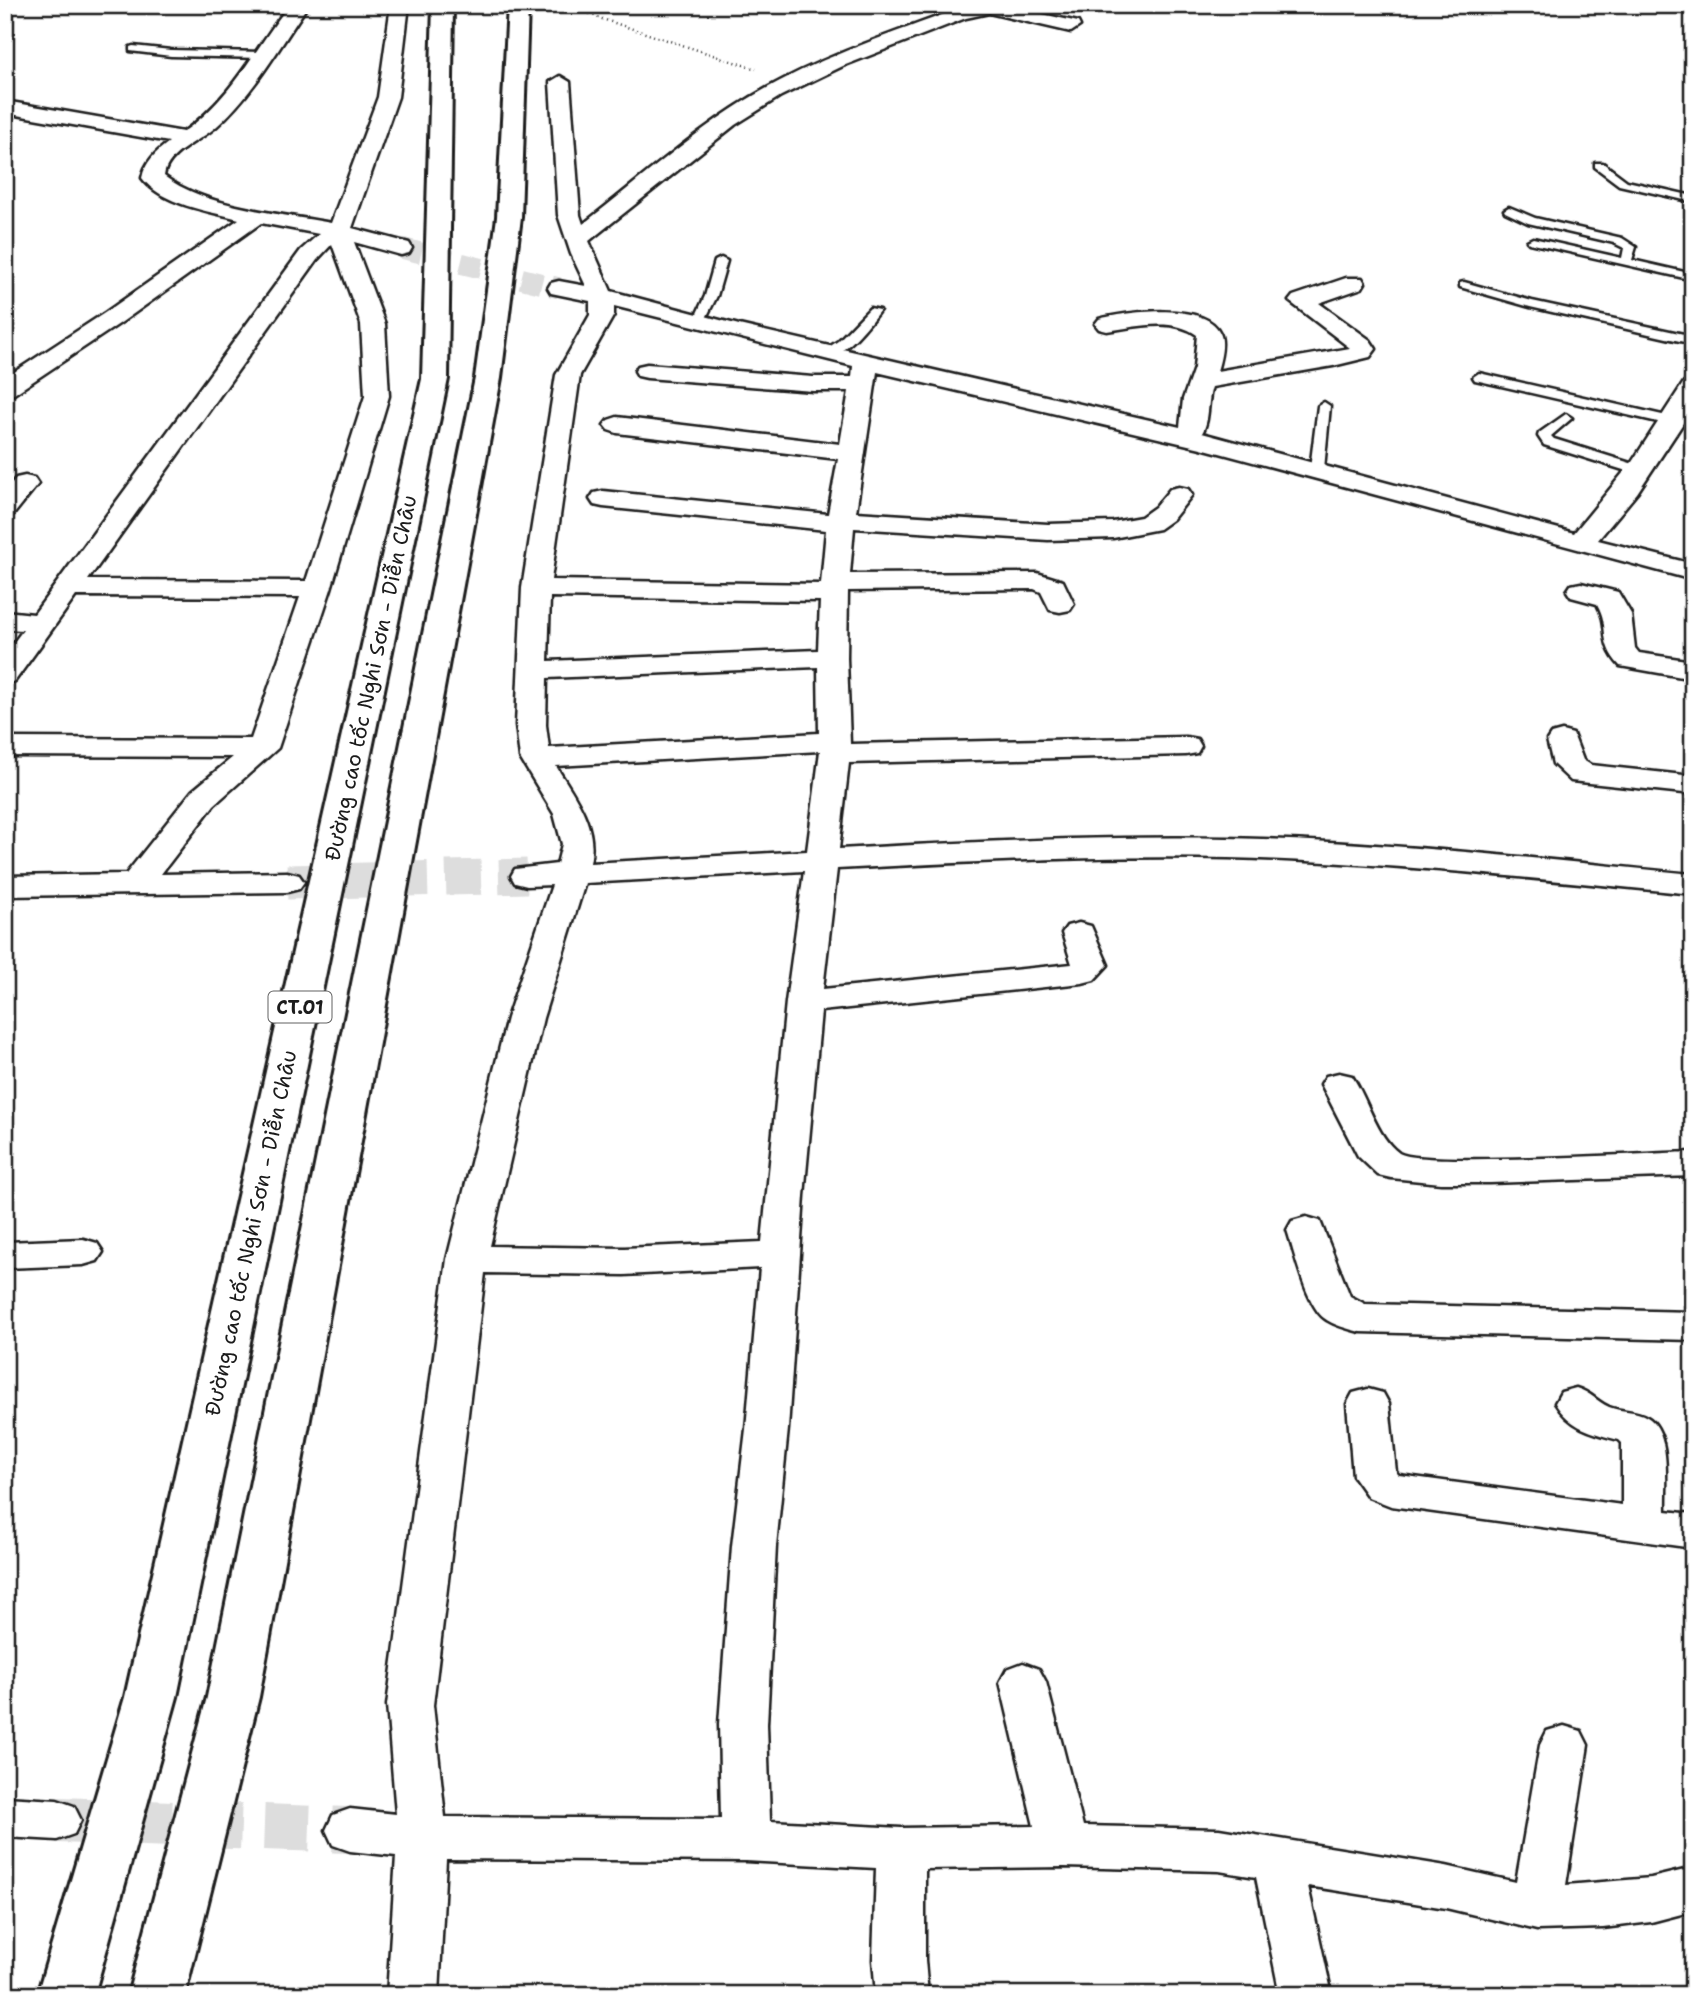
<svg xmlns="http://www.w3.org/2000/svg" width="1698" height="2000" viewBox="0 0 1698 2000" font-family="'Shantell Sans',sans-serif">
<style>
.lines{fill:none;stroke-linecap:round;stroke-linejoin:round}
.street-tunnel-far2{stroke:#ddd;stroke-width:21;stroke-dasharray:21 10;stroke-linecap:butt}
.street-tunnel-far1{stroke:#ddd;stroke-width:35;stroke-dasharray:35 18;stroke-linecap:butt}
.street-tunnel{stroke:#ddd;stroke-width:46;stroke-dasharray:46 23;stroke-linecap:butt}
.lane-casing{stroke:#1c1c1c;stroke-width:5}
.street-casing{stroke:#1c1c1c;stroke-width:5}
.highway-casing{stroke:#1c1c1c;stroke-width:6}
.path{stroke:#1c1c1c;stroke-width:2.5;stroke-dasharray:1 3.5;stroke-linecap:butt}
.lane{fill:#fff;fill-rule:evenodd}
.street{fill:#fff;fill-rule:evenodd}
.highway{fill:#fff;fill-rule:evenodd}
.labels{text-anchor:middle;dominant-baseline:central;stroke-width:5;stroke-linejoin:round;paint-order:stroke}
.shield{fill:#fff;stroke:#606060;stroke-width:2}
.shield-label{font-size:19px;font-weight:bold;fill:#1c1c1c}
.street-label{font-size:21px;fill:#1c1c1c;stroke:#fff}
</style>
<rect width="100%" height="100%" fill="#fff"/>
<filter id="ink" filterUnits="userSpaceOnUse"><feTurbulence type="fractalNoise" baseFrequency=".0143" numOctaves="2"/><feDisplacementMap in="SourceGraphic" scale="14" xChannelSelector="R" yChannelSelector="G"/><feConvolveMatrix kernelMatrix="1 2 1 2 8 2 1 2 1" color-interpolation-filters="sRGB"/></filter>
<g filter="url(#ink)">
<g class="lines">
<path class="street-tunnel-far2" d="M 401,248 L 559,288"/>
<path class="street-tunnel-far1" d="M 287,882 L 527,876"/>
<path class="street-tunnel" d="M 57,1820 L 350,1830"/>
<g class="lane-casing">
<path id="lane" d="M 133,46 L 171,50 L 263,52 L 268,55 L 263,58 L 171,56 L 130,51 L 130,47 Z
M 1595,163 L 1603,163 L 1627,181 L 1693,196 L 1693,202 L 1619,185 L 1595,167 Z
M 1509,207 L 1535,218 L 1622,238 L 1636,247 L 1632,260 L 1693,274 L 1693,280 L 1529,243 L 1527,241 L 1533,238 L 1622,258 L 1624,248 L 1614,243 L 1528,223 L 1505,212 L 1504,210 Z
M 721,258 L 727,261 L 717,296 L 703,324 L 695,324 L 693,322 L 705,296 L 715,261 Z
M 1464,282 L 1532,301 L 1693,336 L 1693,344 L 1530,307 L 1460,287 L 1460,283 Z
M 870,308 L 880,310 C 868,325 843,359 823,357 L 823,351 L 838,341 Z
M 1479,373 L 1671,417 L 1677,421 L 1671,425 L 1475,380 L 1473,377 Z
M 1324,402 L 1330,406 L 1324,469 L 1317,473 L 1310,469 L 1318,406 Z
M 1566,414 L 1572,418 L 1551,436 L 1554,439 L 1643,467 L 1643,473 L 1633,473 L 1544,445 L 1538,436 L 1539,433 Z"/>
</g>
<g class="street-casing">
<path id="street" d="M 289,5 L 308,5 C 280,46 254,93 217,126 C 201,141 167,152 164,176 C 206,208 280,213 331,223 L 378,97 L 391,5 L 409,5 L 398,97 L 352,228 L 409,243 L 412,248 L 409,253 L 401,255 L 354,242 L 385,324 L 389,396 L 331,589 L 278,748 L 214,805 L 161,874 L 287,872 L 299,875 L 304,882 L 299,889 L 287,892 L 5,896 L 5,876 L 126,874 L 192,791 L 233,757 L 5,756 L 5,738 L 251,739 L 300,597 L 76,596 L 15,681 L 5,684 L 5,654 L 23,630 L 5,629 L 5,611 L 34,614 L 301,250 L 319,234 L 261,223 L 122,322 L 14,394 L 5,396 L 5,378 L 106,312 L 239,219 C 209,211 162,205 142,178 C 145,162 156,152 169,142 L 5,113 L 5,101 L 183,132 C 230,100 255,49 289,5 ZM 332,244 L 361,324 L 365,396 L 306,581 L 88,580 L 317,260 Z
M 976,5 L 1002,5 L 1078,22 L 1080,26 L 1071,32 L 989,13 L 966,18 L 843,66 L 781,96 L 735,125 L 589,241 L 611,291 L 739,325 L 1180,427 L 1183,399 L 1194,368 L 1197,335 C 1172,317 1136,327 1107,331 L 1099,329 L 1095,324 L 1099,319 C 1125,312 1206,301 1220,333 C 1225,343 1220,361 1217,371 L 1350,348 L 1289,301 L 1293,296 L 1346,278 L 1362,278 L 1365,283 L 1362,288 L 1319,303 L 1370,340 L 1376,349 L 1370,357 L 1333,366 L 1212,387 C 1207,401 1210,421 1202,433 L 1574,533 L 1632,462 L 1684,382 L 1693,380 L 1693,408 L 1637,493 L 1598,540 L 1693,564 L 1693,580 L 1201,448 L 877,372 L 856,512 L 1048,524 L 1113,522 L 1141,517 L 1155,507 L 1170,489 L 1179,487 L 1188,489 L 1192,495 L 1173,519 L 1159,529 L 1113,538 L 1048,540 L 854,528 L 850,574 L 1037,573 L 1063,581 L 1074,604 L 1070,610 L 1060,612 L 1050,610 L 1041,592 L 1034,589 L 848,591 L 847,658 L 850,744 L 1186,737 L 1197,739 L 1201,746 L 1197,753 L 1186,755 L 849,763 L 839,849 C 968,842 1098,836 1227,838 C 1383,841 1538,859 1693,874 L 1693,894 C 1538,879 1384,862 1228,858 C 1098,855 967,862 837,869 L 823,989 L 1072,964 L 1062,933 L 1067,926 L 1079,923 L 1091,926 L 1108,965 L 1094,980 L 1082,983 L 821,1011 L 804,1196 L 788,1429 L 776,1546 L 767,1724 L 770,1821 L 901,1828 L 1034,1826 L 1000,1682 L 1007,1669 L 1023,1663 L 1039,1669 L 1046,1682 L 1083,1826 L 1219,1829 L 1446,1866 L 1516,1882 L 1540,1745 L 1547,1731 L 1564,1726 L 1581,1731 L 1588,1745 L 1566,1885 L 1651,1878 L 1693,1868 L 1693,1911 L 1651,1922 L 1603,1928 L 1537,1930 L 1446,1908 L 1308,1886 L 1332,1995 L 1280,1995 L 1256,1877 L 1219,1871 L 1064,1867 L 925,1869 L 925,1960 L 928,1995 L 876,1995 L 873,1960 L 876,1868 L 746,1861 L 446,1859 L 439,1995 L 387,1995 L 396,1856 L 350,1851 L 333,1845 L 326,1830 L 333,1815 L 350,1809 L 396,1814 L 387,1705 L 447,1259 L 507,1018 L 552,885 L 527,886 L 515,883 L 511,876 L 515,869 L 557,864 L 562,844 L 554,814 L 520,758 L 516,725 L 522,588 L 556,375 L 590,315 L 590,301 L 551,293 L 548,288 L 551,283 L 559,281 L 586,286 L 571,254 L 558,215 L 550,82 L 560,76 L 570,82 L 580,215 L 583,224 C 643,178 701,124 767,88 C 826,55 892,34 955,10 ZM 614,306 L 853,366 L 852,377 L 813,377 L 647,364 L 638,366 L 635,371 L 638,376 L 647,378 L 813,391 L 849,391 L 840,444 L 617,417 L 608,420 L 604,425 L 608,430 L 617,433 L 838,459 L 828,514 L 603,491 L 594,493 L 590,499 L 594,505 L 603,507 L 826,530 L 821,584 L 551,580 L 580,375 L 614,315 ZM 550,597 L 820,601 L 818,650 L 548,661 ZM 818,667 L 819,733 L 549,748 L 546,725 L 547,678 ZM 820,751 L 807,851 L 590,863 C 598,825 575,797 556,766 ZM 804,871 L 786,1002 L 762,1242 L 624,1248 L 490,1246 L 543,1018 L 585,883 ZM 760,1268 L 746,1429 L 732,1546 L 719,1724 L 721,1819 L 445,1817 L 433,1705 L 485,1273 L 624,1275 Z
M 25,476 L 34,478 L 38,484 L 14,514 L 5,516 L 5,491 L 16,478 Z
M 1581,583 L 1618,592 L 1631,614 L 1635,648 L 1639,653 L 1693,661 L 1693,679 L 1620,666 C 1597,641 1611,629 1597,604 L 1571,597 L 1567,591 L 1571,585 Z
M 1562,731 L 1573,734 L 1583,760 L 1591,765 L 1693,776 L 1693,794 L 1571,781 L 1553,764 L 1547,740 L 1551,734 Z
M 1339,1073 L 1352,1076 C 1368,1100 1376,1136 1399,1153 C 1420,1167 1652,1153 1693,1152 L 1693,1176 L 1490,1183 L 1441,1183 L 1391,1178 L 1378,1175 L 1358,1156 L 1321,1084 L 1326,1076 Z
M 1306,1217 L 1320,1221 L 1350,1296 L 1365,1304 L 1693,1312 L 1693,1340 L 1360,1332 C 1348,1329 1333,1325 1324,1318 C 1306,1304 1294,1251 1287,1230 L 1292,1221 Z
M 83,1239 L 97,1243 L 103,1252 L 97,1261 L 83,1265 L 5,1268 L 5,1242 Z
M 1576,1388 C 1592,1393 1596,1401 1609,1407 C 1621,1412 1636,1410 1647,1417 C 1672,1431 1665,1485 1666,1511 L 1693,1514 L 1693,1548 L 1391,1506 L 1368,1497 L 1353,1476 L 1347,1404 L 1353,1393 L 1368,1389 L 1383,1393 L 1389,1404 L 1396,1472 L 1399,1475 L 1622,1505 L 1622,1443 L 1619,1440 C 1592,1433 1570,1428 1555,1403 L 1561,1392 Z
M 5,1797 L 57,1800 L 74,1806 L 81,1820 L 74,1834 L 57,1840 L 5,1837 Z"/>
</g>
<g class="highway-casing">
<path id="highway" d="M 433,5 L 453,5 L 448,379 L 177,1697 L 94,1995 L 37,1995 L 125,1697 L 422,379 Z
M 508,5 L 528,5 L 521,217 L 501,378 L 259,1697 L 185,1995 L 128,1995 L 207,1697 L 475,378 L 497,217 Z"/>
</g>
<path class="path" d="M 573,6 L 599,18 L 756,69"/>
<use href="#lane" class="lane"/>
<use href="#street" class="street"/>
<use href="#highway" class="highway"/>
</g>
</g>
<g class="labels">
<rect class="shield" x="268.5" y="991.5" width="63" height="31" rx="5"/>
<g class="shield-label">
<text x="300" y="1007">CT.01</text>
</g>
<g class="street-label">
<text transform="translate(371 678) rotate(-78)">Đường cao tốc Nghi Sơn - Diễn Châu</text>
<text transform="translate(251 1233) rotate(-78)">Đường cao tốc Nghi Sơn - Diễn Châu</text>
</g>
</g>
<rect width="1698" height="2000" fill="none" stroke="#fff" stroke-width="28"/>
<rect x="14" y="14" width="1670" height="1972" fill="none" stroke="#1c1c1c" stroke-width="2.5" filter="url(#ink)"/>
</svg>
